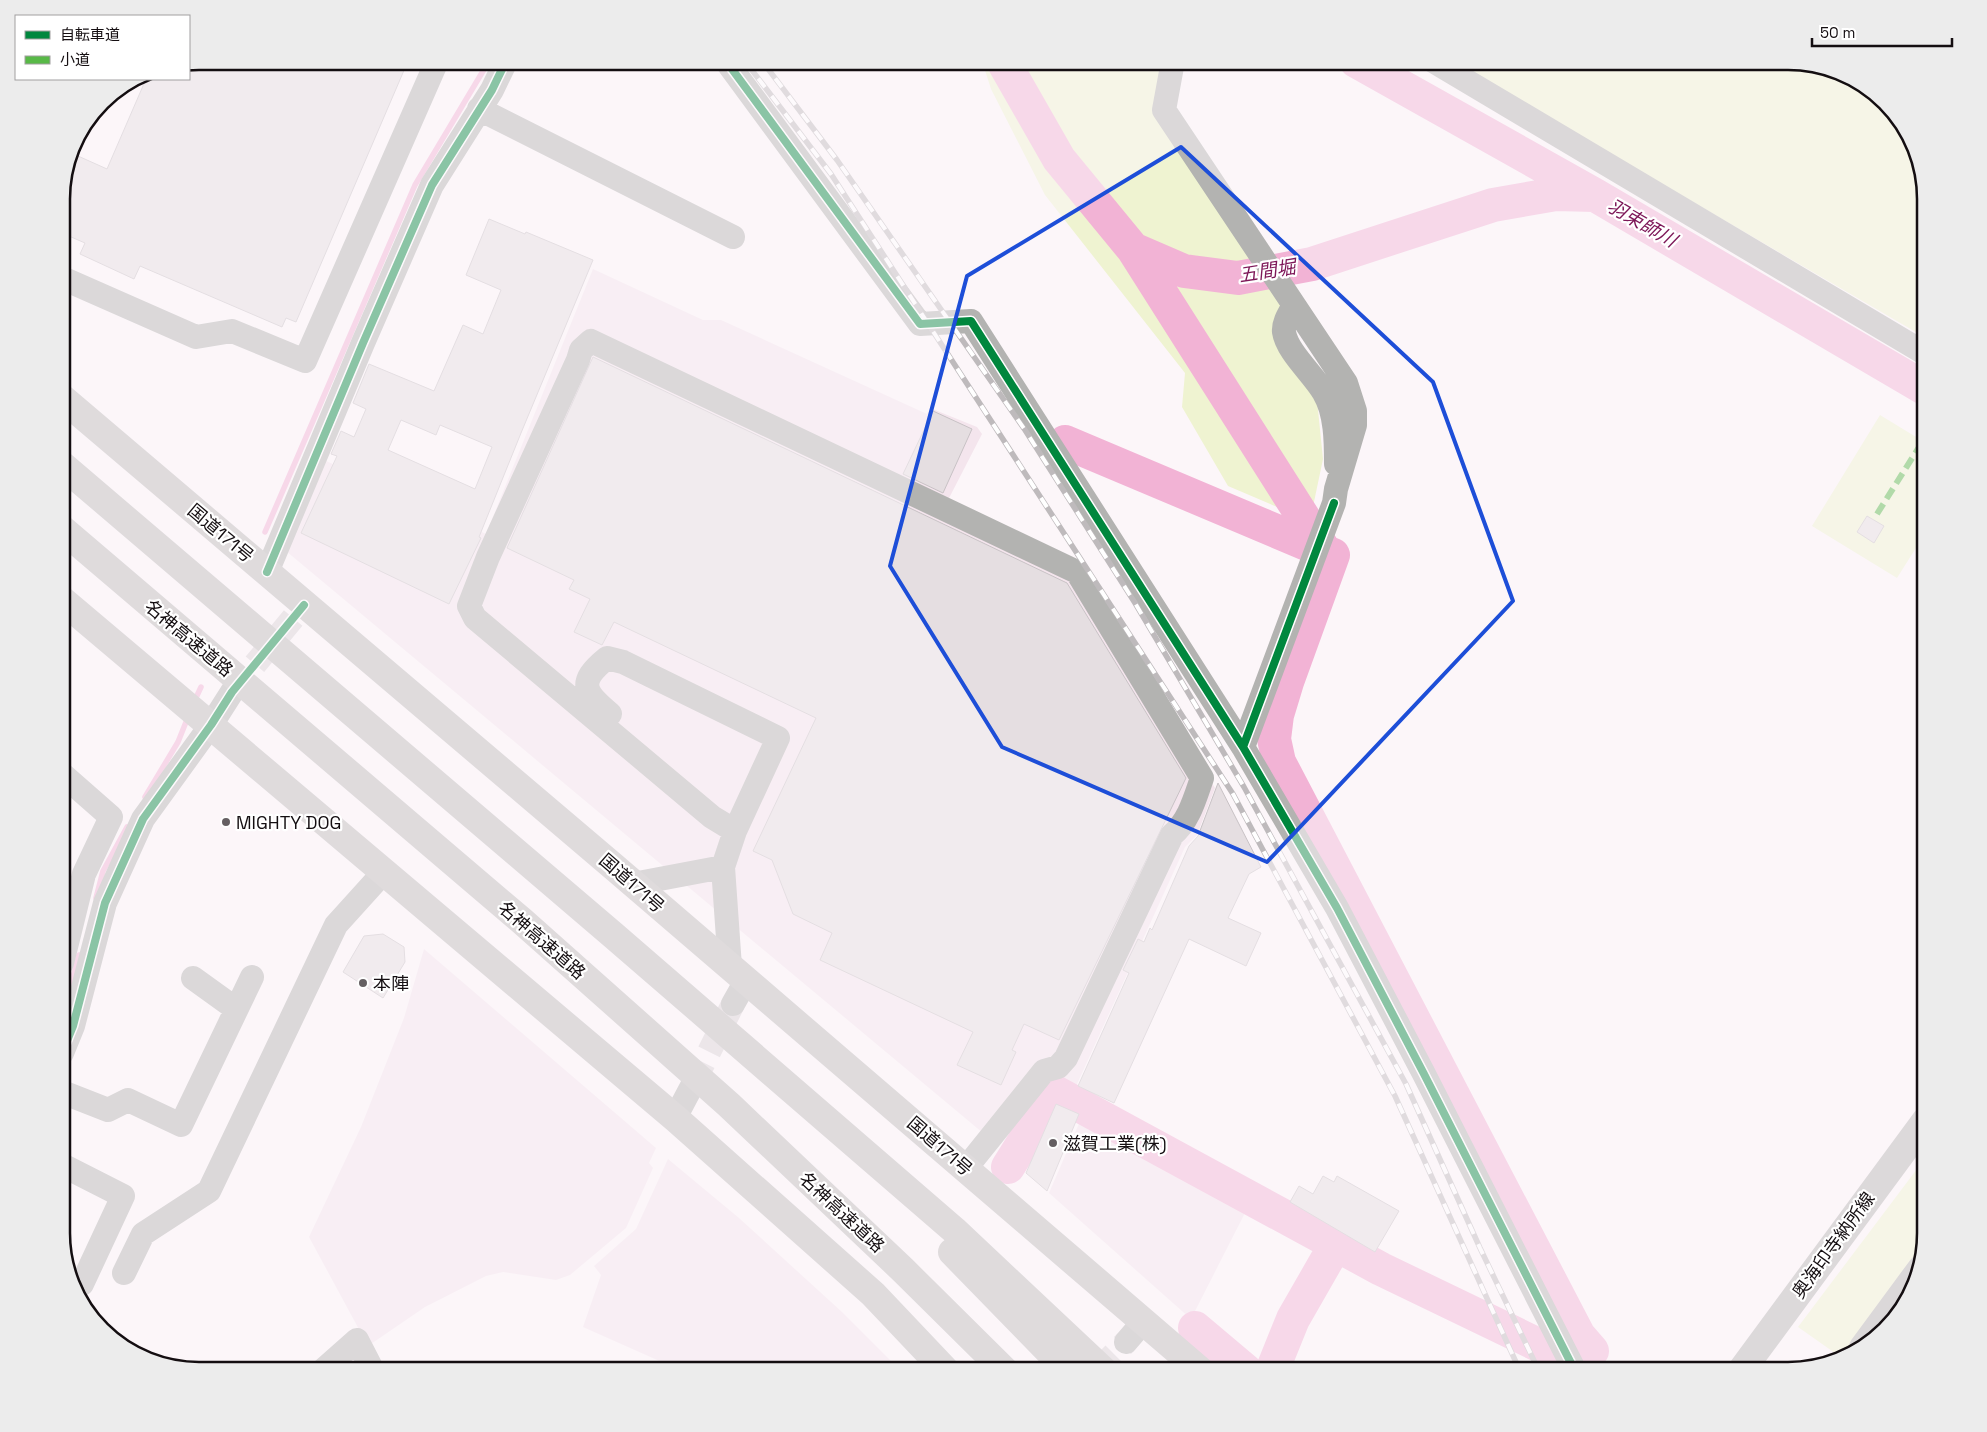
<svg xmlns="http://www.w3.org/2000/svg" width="1987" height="1432" viewBox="0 0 1987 1432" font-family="'Space Grotesk','Noto Sans JP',sans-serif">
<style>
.built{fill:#f4e5ed}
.green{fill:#eff3d1}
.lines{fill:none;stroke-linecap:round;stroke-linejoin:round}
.stream{stroke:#f2b3d5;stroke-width:5.5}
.river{stroke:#f2b3d5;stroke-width:34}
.building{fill:#e5dee1;stroke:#c8c2c5;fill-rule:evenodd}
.minor-tunnel{stroke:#d9d3d6;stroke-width:24;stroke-dasharray:24 12;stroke-linecap:butt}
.minor{stroke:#b3b3b1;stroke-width:24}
.major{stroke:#b7b5b4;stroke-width:28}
.highway{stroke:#bcbab9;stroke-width:28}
.rail-casing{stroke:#bebabc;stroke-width:5.5}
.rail{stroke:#fff;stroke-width:4;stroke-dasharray:11;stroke-linecap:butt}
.quiet{stroke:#58b947;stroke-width:6;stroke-dasharray:12 6;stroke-linecap:butt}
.cycleway-casing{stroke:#fff;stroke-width:11}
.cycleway{stroke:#00873e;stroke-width:8}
.marked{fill:none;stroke:#1d4ed8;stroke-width:4;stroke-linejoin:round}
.poi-dot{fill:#655f62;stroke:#fff;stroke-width:2}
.labels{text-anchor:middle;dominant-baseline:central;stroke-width:4.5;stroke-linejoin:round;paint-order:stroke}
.street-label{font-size:18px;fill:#140e11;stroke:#fff}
.poi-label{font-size:18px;fill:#140e11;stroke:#fff;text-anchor:start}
.water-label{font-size:19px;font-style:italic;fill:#7d1758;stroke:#fff}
.rim{fill:none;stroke:#140e11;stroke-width:2.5}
</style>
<rect width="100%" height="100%" fill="#fcf6f9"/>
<path class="built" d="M 593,269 L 703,320 L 721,320 L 927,414 L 930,408 L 977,427 L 982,434 L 947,502 L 1083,566 L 1215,788 L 1197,835 L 1185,847 L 1072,1095 L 1049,1083 L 983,1133 L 286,551 L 324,460 L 486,534 Z
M 424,949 L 656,1148 L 649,1163 L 653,1168 L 626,1228 L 570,1275 L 556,1280 L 503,1272 L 486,1276 L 425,1307 L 368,1346 L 309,1237 L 361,1127 L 404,1018 Z
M 1084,1112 L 1249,1205 L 1191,1319 L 1049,1193 Z
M 668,1159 L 739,1218 L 842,1312 L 901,1371 L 682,1371 L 583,1327 L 601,1275 L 594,1266 L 636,1229 Z"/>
<path class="green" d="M 982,61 L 1163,61 L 1157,112 L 1283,301 L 1317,400 L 1323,459 L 1310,521 L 1228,486 L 1182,407 L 1185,373 L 1045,195 L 991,89 Z
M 1451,61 L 1788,61 L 1832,68 L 1872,90 L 1911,138 L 1926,199 L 1926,338 Z
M 1880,415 L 1926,443 L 1926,532 L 1897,578 L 1812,526 Z
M 1926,1157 L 1926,1233 L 1924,1246 L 1842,1358 L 1798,1327 Z"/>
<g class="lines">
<path class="stream" d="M 265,532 L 415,185 L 489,61
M 194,702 L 201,687
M 145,797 L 178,742 L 188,717
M 96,898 L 103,871 L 127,827
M 62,1017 L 79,955"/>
<path class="river" d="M 1003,61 L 1059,159 L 1133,249 L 1184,271 L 1238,278 L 1312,264 L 1493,205 L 1556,194 L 1595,195
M 1356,61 L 1595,195 L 1926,389
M 1133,249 L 1324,550
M 1065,442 L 1333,555 L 1287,682 L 1277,715 L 1274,739 L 1279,762 L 1579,1336 L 1592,1351
M 1008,1167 L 1055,1092 L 1381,1269 L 1553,1352
M 1195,1328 L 1246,1371
M 1272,1371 L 1293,1319 L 1336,1244"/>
</g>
<path class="building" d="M 199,61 L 408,61 L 296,322 L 286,318 L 282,327 L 140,266 L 134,279 L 80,254 L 85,243 L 62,233 L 62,195 L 78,156 L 107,169 L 146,79 L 189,79 L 189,63 Z
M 489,219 L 525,234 L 526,232 L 593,260 L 521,433 L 479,537 L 481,538 L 449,604 L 301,533 L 337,456 L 331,454 L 341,431 L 354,437 L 366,409 L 353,403 L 369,364 L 434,391 L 463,325 L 483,334 L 501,290 L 466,275 ZM 401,420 L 436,435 L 440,425 L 492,447 L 475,489 L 388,450 Z
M 593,357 L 1067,583 L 1186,778 L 1059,1040 L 1024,1024 L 1012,1050 L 1016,1052 L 1001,1085 L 957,1065 L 973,1032 L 820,960 L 832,933 L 793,914 L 772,860 L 753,851 L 816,718 L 614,622 L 602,645 L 574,632 L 590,599 L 569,589 L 574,580 L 507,548 Z
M 933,411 L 972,429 L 943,493 L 903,474 Z
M 1867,516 L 1884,526 L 1874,543 L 1857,532 Z
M 1218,783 L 1261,867 L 1249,874 L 1228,918 L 1261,933 L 1246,966 L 1189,939 L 1114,1103 L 1078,1086 L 1129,973 L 1123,970 L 1138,939 L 1144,942 L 1150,928 L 1152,930 L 1189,846 L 1198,836 Z
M 383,934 L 404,947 L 405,962 L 383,998 L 343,972 L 364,936 Z
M 1056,1104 L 1079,1114 L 1047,1191 L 1026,1173 Z
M 1323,1176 L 1334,1182 L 1337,1176 L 1399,1211 L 1375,1252 L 1290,1202 L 1299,1186 L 1313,1194 Z"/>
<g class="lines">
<path class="minor-tunnel" d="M 232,692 L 294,617
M 693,1084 L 733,1004
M 1097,1371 L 1126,1342"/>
<path class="minor" d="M 726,61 L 920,324 L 971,321 L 1243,747
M 1173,61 L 1164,110 L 1346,383 L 1355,411 L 1355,425 L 1336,489 L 1334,503 L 1243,747 L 1337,908 L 1424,1074 L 1575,1371
M 1433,61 L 1926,354
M 479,109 L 733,237
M 62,278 L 196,337 L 232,331 L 305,361 L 437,61
M 1293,307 C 1289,314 1283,323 1284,332 C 1287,352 1314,375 1324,393 C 1336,413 1336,442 1336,464
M 267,572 L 363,343 L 432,185 L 492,90 L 506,61
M 610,714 C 585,693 576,683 607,658 L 623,662 L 778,738 L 735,831 L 723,867 L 633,884
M 62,774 L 111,817 L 84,874 L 62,963
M 735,831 L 712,817 L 475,618 L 469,606 L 488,557 L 578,360 L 581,350 L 591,341 L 1077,572 L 1202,778 C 1195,798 1189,821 1172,835 L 1066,1058 L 1058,1067 L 1044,1071 L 966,1168
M 723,867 L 730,967
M 193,978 L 236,1009
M 733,1004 L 746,981
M 62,1053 L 73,1026 L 105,903 L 143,819 L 211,725 L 232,692
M 62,1092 L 108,1110 L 128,1100 L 181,1125 L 252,977
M 675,1118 L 693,1084
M 62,1165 L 123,1196 L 82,1284 L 72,1280
M 124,1273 L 143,1234 L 209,1191 L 336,925 L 383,873
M 1126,1342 L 1144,1321
M 1861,1347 L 1920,1267
M 322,1371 L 357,1340 L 373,1371"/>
<path class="major" d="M 1741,1371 L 1926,1120"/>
<path class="highway" d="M 62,398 L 614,867 L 1201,1371
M 62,465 L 613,935 L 954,1230 L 1104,1371
M 62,529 L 522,921 L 729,1105 L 903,1270 L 1005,1371
M 62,600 L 675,1118 L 873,1294 L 946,1371
M 952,1252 L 1068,1371"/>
<g class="rail-casing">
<path id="rail" d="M 745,61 L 831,174 L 1233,794 L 1395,1096 L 1520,1371
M 762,61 L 837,160 L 1025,430 L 1135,603 L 1244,787 L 1406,1084 L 1480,1248 L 1539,1371"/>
</g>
<use href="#rail" class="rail"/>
<path class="quiet" d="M 1877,514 L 1926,436"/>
<g class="cycleway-casing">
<path id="cycleway" d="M 726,61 L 920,324 L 971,321 L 1243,747
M 1334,503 L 1243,747 L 1337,908 L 1424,1074 L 1575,1371
M 267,572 L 363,343 L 432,185 L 492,90 L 506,61
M 62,1053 L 73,1026 L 105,903 L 143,819 L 211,725 L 232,692 L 304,605"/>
</g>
<use href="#cycleway" class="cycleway"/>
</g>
<path d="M0 0H1987V1432H0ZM 1181,147 L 1433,382 L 1513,601 L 1267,862 L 1002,747 L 890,566 L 967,276 Z" fill="#fcf6f9" fill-opacity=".55" fill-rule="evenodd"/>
<path class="marked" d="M 1181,147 L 1433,382 L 1513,601 L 1267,862 L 1002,747 L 890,566 L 967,276 Z"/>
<g class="poi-dot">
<circle cx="226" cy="822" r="5"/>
<circle cx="363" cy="983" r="5"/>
<circle cx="1053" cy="1143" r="5"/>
</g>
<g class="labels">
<g class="street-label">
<text transform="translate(221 533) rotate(40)">国道171号</text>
<text transform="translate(189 638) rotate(40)">名神高速道路</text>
<text transform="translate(632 883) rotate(41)">国道171号</text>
<text transform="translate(542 940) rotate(41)">名神高速道路</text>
<text transform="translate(940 1146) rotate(41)">国道171号</text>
<text transform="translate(842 1212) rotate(43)">名神高速道路</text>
<text transform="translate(1833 1245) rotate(-54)">奥海印寺納所線</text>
</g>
<g class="poi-label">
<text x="236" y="822">MIGHTY DOG</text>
<text x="373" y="983">本陣</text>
<text x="1063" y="1143">滋賀工業(株)</text>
</g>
<g class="water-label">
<text transform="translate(1642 223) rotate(30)">羽束師川</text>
<text transform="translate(1267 271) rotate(-9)">五間堀</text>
</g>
</g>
<path d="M0 0H1987V1432H0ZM199 70H1788A129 129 0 0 1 1917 199V1233A129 129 0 0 1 1788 1362H199A129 129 0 0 1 70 1233V199A129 129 0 0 1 199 70Z" fill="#ececec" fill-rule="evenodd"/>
<path class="rim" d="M199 70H1788A129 129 0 0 1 1917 199V1233A129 129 0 0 1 1788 1362H199A129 129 0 0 1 70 1233V199A129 129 0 0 1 199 70Z"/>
<rect x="15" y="15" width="175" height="65" fill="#ffffff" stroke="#a19fa0"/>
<rect x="25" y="31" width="25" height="8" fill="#00873e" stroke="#a19fa0"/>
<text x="60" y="40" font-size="15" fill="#140e11">自転車道</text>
<rect x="25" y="56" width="25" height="8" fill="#58b947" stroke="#a19fa0"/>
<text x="60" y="65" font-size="15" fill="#140e11">小道</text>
<path d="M1812 38v8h140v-8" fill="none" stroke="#140e11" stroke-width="2.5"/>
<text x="1820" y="38" font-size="15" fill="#140e11" stroke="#ffffff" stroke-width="4" paint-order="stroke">50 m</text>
</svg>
